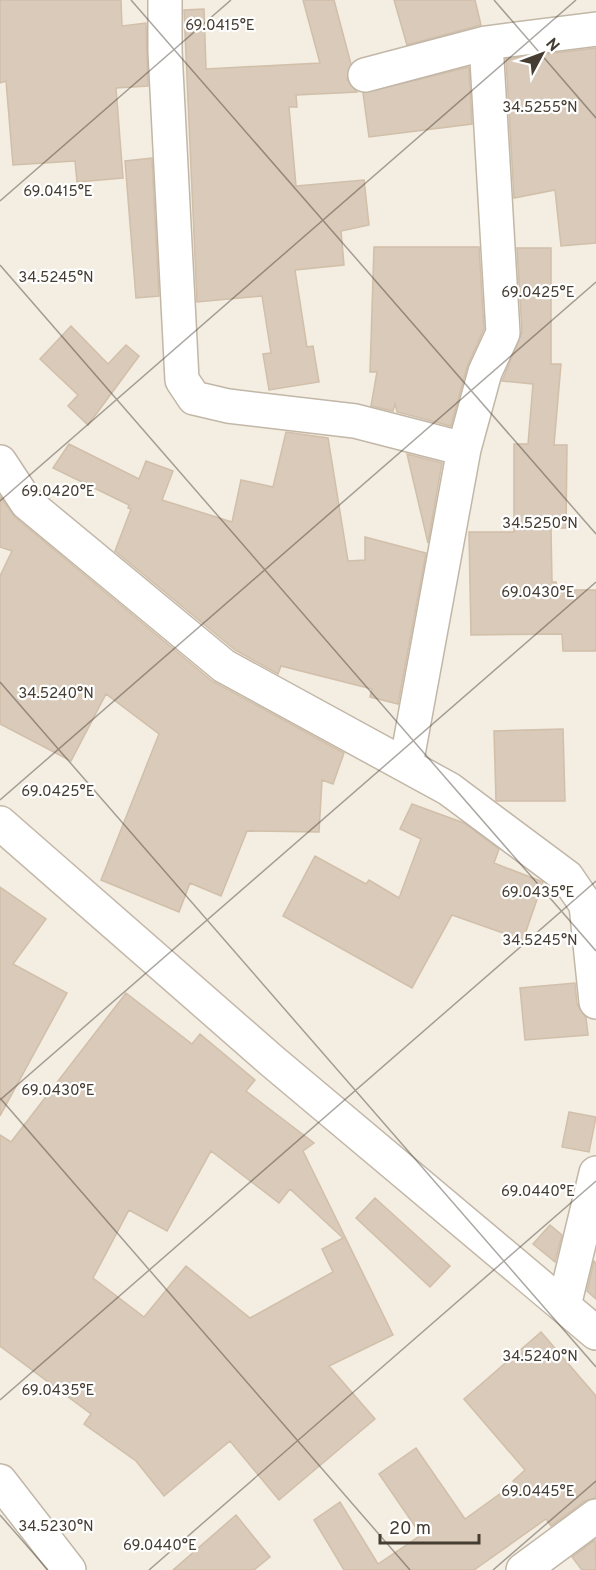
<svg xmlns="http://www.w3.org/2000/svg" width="596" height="1570" viewBox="0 0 596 1570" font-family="Overpass,sans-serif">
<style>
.building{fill:#d9cab9;stroke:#d1bfa9;stroke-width:1.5;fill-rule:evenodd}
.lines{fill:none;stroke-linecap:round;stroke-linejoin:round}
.minor-casing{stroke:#c2b7a7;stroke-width:36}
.minor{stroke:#fff;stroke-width:33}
.ticks{fill:none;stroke:#453c32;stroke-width:1.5;stroke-opacity:0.45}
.ticks-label{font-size:15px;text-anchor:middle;fill:#453c32;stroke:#fff;stroke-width:4.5;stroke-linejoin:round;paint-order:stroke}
</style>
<rect width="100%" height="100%" fill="#f3ede2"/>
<path class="building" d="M 0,0 L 121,0 L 122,26 L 146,23 L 148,86 L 116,88 L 123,178 L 77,182 L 75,161 L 13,165 L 6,81 L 0,83 Z
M 303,0 L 334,0 L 351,64 L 347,79 L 357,92 L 296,95 L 297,107 L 289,107 L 296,186 L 364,180 L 369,225 L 341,231 L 344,265 L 295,270 L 307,347 L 313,346 L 319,382 L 269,390 L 263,354 L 271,353 L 262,296 L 197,302 L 184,10 L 204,9 L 206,69 L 320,63 Z
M 394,0 L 475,0 L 481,25 L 407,45 Z
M 596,48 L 596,243 L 561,246 L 555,190 L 514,198 L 506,59 Z
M 469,67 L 472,124 L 369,137 L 363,93 Z
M 152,158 L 159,296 L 136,298 L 125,161 Z
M 374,247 L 479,247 L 484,329 L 467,367 L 451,426 L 397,412 L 395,404 L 393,411 L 371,406 L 377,372 L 370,372 Z
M 517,248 L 551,248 L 551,364 L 561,364 L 554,445 L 567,445 L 566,528 L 551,528 L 552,582 L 556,582 L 557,590 L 596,590 L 596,651 L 563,651 L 562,634 L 471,635 L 469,532 L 514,532 L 514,444 L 528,444 L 533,384 L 502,381 L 522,332 Z
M 71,326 L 108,364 L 126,345 L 139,356 L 88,425 L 68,406 L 78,395 L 40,359 Z
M 286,432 L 328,438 L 348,561 L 365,560 L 365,537 L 426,553 L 398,704 L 370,697 L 372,689 L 281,666 L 278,674 L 235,650 L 115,551 L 131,509 L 128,508 L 129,505 L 53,468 L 69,444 L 139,479 L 146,461 L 173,471 L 162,500 L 232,522 L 241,480 L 273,487 Z
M 407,454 L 442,463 L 428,543 Z
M 0,496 L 15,517 L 212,681 L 344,753 L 333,784 L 322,780 L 319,832 L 247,831 L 221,896 L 190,883 L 179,912 L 101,880 L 159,734 L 106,694 L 71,761 L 0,724 L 0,576 L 12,551 L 0,547 Z
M 563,729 L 565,801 L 496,801 L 494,731 Z
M 412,804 L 464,823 L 499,849 L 494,863 L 543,882 L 523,940 L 452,915 L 412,988 L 283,916 L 315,856 L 366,884 L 369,880 L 399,898 L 421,839 L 400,829 Z
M 0,887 L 46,919 L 13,964 L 67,993 L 0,1116 Z
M 575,983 L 577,1004 L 586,1018 L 588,1035 L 525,1040 L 520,988 Z
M 126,993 L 192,1044 L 200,1034 L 255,1080 L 246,1091 L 314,1143 L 303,1151 L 393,1335 L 329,1366 L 375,1419 L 279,1500 L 230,1441 L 164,1496 L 136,1461 L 84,1424 L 91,1414 L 0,1346 L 0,1135 L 11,1142 ZM 211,1151 L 279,1203 L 290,1189 L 343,1238 L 322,1249 L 333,1272 L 250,1318 L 186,1266 L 144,1317 L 93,1278 L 129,1210 L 167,1231 Z
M 569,1112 L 596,1117 L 589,1152 L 562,1147 Z
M 375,1198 L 450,1266 L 430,1287 L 356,1218 Z
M 550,1225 L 562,1235 L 555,1262 L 533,1244 Z
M 594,1261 L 596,1263 L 596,1299 L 587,1291 Z
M 541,1332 L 596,1396 L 596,1498 L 585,1501 L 551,1526 L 546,1519 L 474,1570 L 344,1570 L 314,1520 L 340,1502 L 378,1564 L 421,1535 L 379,1474 L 416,1448 L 465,1519 L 515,1483 L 513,1481 L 525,1470 L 464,1399 Z
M 236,1515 L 270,1557 L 254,1570 L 173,1570 Z
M 595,1540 L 596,1570 L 582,1570 L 572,1557 Z"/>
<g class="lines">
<g class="minor-casing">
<path id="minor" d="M 165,0 L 165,51 L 182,380 L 194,398 L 228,406 L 355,421 L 464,449
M 365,75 L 486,43 L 596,29
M 0,462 L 27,503 L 224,666 L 449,789 L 567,877 L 586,905 L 596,1002
M 406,765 L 464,449 L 485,372 L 503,333 L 486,43
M 0,823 L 272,1061 L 596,1333
M 564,1306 L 596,1173
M 0,1481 L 69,1570
M 523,1570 L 596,1516"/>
</g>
<use href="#minor" class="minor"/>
</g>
<path class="ticks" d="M 131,0 L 596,534M 494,0 L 596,118M 0,201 L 231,0M 0,265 L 596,951M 0,501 L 576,0M 0,682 L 596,1367M 0,800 L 596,282M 0,1098 L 410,1570M 0,1100 L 596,582M 0,1400 L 596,881M 0,1515 L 48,1570M 149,1570 L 596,1181M 493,1570 L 596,1481"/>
<g class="ticks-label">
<text x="220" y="30">69.0415°E</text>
<text x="540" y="112">34.5255°N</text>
<text x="58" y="196">69.0415°E</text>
<text x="56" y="282">34.5245°N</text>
<text x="538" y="297">69.0425°E</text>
<text x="58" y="496">69.0420°E</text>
<text x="540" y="528">34.5250°N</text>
<text x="538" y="597">69.0430°E</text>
<text x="56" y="698">34.5240°N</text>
<text x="58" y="796">69.0425°E</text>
<text x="538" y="897">69.0435°E</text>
<text x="540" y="945">34.5245°N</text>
<text x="58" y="1095">69.0430°E</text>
<text x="538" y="1196">69.0440°E</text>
<text x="540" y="1361">34.5240°N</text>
<text x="58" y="1395">69.0435°E</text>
<text x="538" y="1496">69.0445°E</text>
<text x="56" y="1531">34.5230°N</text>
<text x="160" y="1550">69.0440°E</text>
</g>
<g transform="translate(542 54) rotate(49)" stroke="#ffffff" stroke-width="4.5" paint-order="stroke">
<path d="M0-4.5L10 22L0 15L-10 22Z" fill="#453c32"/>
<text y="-9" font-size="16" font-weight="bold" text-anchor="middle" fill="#453c32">N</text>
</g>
<path d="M380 1534v9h99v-9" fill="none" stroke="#453c32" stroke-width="3"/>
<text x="389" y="1534" font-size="18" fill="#453c32" stroke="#ffffff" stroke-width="4.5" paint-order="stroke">20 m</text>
</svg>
